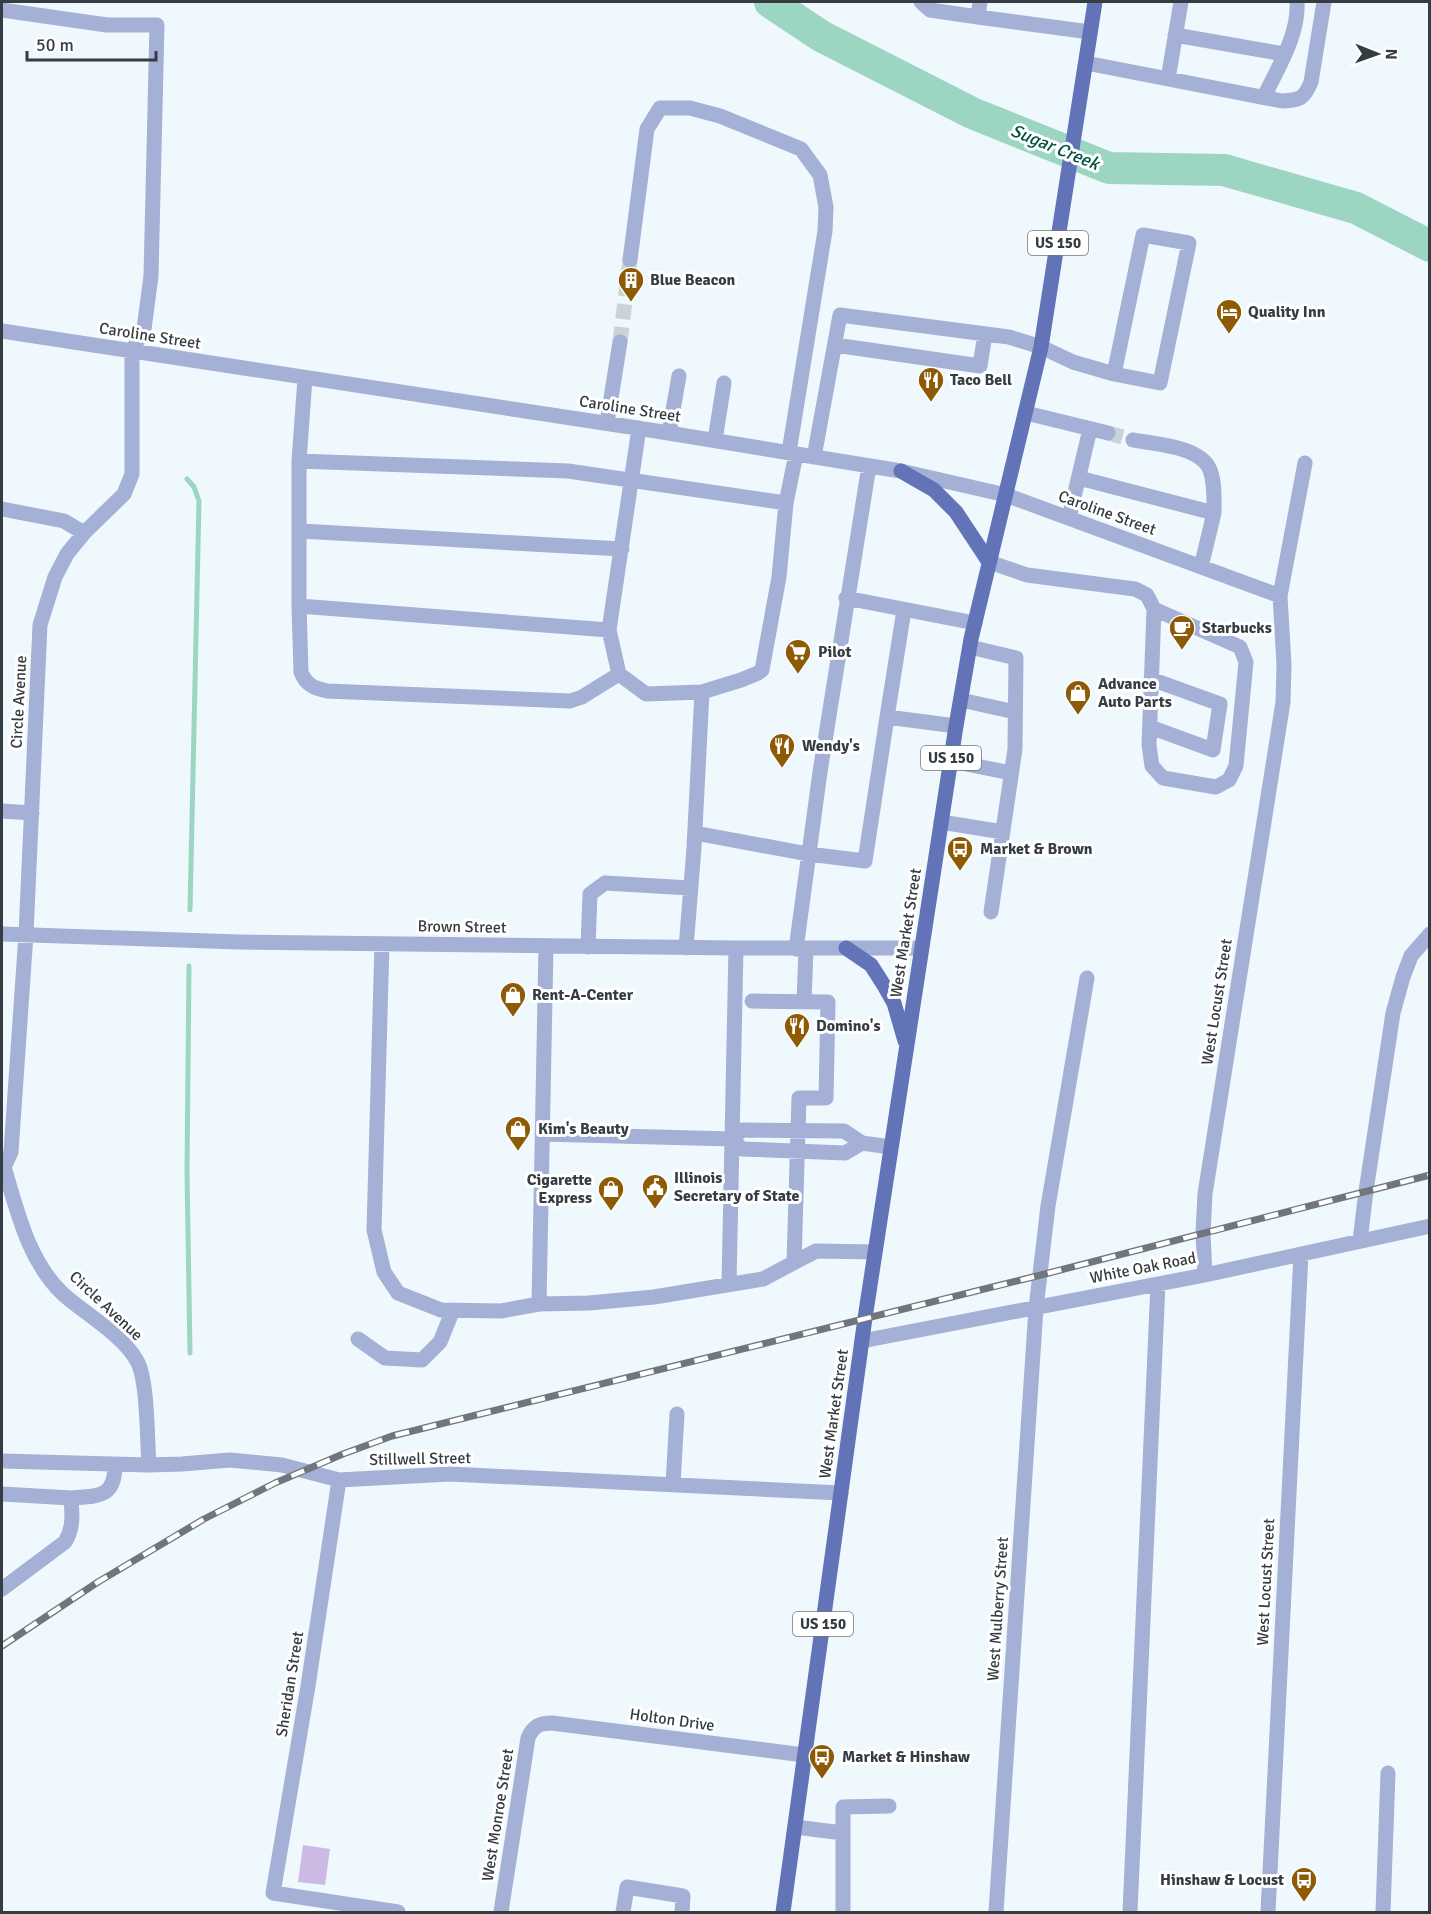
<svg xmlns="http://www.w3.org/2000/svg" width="1431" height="1914" viewBox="0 0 1431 1914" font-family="Signika,sans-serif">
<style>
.garden{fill:#ccbae4}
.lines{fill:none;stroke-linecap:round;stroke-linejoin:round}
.stream{stroke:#9cd5c2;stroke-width:5}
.river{stroke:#9cd5c2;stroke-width:32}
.minor-tunnel{stroke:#cad3d8;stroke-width:15;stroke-dasharray:15 8;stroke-linecap:butt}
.minor{stroke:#a4b0d6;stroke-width:15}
.major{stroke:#6274b7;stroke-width:15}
.rail-casing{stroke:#6f777d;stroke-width:7}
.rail{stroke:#fff;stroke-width:4.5;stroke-dasharray:14;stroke-linecap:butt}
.labels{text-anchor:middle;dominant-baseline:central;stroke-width:6;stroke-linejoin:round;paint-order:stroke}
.shield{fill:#fff;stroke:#72777b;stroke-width:1.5}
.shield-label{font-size:15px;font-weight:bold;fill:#353d43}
.poi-label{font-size:16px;font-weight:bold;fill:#353d43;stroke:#fff;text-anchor:start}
.street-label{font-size:16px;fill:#353d43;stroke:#fff}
.water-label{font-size:18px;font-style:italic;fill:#025240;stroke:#fff}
</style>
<rect width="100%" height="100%" fill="#eff8fd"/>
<path class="garden" d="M 303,1845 L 330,1849 L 325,1885 L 298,1882 Z"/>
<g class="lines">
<path class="stream" d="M 187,479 L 194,487 L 199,501 L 190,910
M 189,966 L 187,1172 L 190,1353"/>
<path class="river" d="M 770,2 L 821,36 L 972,113 L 1109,168 L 1224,170 L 1356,208 L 1430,246"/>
<path class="minor-tunnel" d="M 620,342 L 630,260
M 1108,433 L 1133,440"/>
<path class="minor" d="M 921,2 L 930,10 L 978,17
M 980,2 L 978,17 L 1090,32
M 2,10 L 107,25 L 157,25 L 151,276 L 144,329 L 132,351 L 132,474 L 124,494 L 84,533 L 67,554 L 55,577 L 40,625 L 26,934 L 11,1152 L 4,1167 C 17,1210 28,1261 63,1294 C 84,1313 124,1336 137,1361 C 148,1380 147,1441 149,1465
M 1175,35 L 1284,54
M 1086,63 L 1282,101 C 1300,100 1304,99 1311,82 L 1324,2
M 1168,79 L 1181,2
M 1264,97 C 1278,67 1299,35 1297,2
M 630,260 L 647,129 L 660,108 L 690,108 L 720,116 L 801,149 L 820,175 L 826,207 L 825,231 L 789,452
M 2,331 L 650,430 L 901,471 L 1006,495 L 1280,596 L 1284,665 L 1283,702 L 1205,1194 L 1203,1233 L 1205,1275
M 835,345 L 980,366 L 985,334
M 305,378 L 299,461 L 299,606 L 609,630 L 639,428
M 1026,413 L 1108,433
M 607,423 L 620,342
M 669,433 L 679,376
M 715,440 L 724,383
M 1133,440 C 1154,444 1201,446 1210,470 C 1215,483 1214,499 1214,513
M 814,457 L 840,315 L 1009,337 L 1041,347 L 1073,362 L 1114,374 L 1160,383 L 1189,243 L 1143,235 L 1114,374
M 299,461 L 568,471 L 786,503
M 1079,478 L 1214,513 L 1201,567
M 2,509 L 64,521 L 84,533
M 1069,518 L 1090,429
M 300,531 L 622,549
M 989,562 L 1027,575 L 1135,589 L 1147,595 L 1154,609 L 1149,745 L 1152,766 L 1163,778 L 1216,787 L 1229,780 L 1236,766 L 1246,662 L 1240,647 L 1154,609
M 1280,596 L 1305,463
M 846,598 L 975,623
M 299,606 L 301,672 C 306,685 314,688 327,691 L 570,701 L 582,697 L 619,674
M 609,630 L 619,674 L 646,694 L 702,692 L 741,680 L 758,673 L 762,670 L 779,577 L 786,503 L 796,454
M 970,647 L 1016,658 L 1015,749 L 991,912
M 961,700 L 1015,712
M 887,717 L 904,610
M 1150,727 L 1213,750 L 1220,704 L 1151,679
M 951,761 L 1011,773
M 2,811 L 32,813
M 941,822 L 1003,832
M 695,833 L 808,854 L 865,861 L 887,717 L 956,726
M 2,934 L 239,942 L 736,948 L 921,948
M 382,944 L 374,1230 L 384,1272 L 398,1293 L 441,1310 L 501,1311 L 539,1304
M 546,946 L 539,1304 L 589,1303 L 654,1297 L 763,1279 L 816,1251 L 875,1252
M 588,947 L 590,894 L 605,883 L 690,888
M 686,948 L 694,848 L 702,692
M 796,949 L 820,772 L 869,466
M 752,1001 L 828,1002 L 826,1098 L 799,1098 L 794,1262
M 804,1002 L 806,949
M 542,1134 L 732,1139 L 742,1149 L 845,1153 L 862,1143
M 732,1139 L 742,1130 L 844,1131 L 862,1143 L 891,1147
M 1360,1241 L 1366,1191 L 1393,1013 L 1403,977 L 1411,956 L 1430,934
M 729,1284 L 736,948
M 358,1339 L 385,1358 L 422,1360 L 440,1342 L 453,1310
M 862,1341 L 1205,1275 L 1430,1226
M 2,1461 L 149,1465 L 182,1464 L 230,1460 L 282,1465 L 339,1480 L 450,1474 L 841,1493
M 339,1480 L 308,1686 L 273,1893 L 398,1912
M 673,1485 L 677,1414
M 2,1494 L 71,1498 C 72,1513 74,1528 65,1542 L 2,1589
M 71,1498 C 98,1496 115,1498 115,1465
M 795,1827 L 843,1833
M 501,1912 L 528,1738 C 533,1726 540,1723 552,1723 L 804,1755
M 623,1912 L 627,1887 L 683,1896 L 682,1912
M 843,1912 L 843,1807 L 889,1806
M 996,1912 L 1036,1308 L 1048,1206 L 1087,978
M 1130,1912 L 1158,1284
M 1268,1912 L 1301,1254
M 1383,1912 L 1388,1773"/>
<path class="major" d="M 901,471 L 934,490 L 956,512 L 989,562
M 846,948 L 871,965 L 885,987 L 894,1003 L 905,1041
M 783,1912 L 865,1318 L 956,726 L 971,639 L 1041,347 L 1095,2"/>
<g class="rail-casing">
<path id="rail" d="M 2,1646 L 98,1582 L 204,1519 L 275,1483 L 343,1454 L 392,1436 L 1041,1275 L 1430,1175"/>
</g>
<use href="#rail" class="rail"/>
</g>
<defs>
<g id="building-pin" transform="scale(1.35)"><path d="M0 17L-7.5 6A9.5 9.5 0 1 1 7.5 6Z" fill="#8d5a06" stroke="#fff"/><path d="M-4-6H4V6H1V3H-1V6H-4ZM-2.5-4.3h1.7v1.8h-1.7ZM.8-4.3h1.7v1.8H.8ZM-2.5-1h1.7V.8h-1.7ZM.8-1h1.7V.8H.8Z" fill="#fff"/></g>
<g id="hotel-pin" transform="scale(1.35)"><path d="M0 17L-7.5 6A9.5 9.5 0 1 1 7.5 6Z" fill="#8d5a06" stroke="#fff"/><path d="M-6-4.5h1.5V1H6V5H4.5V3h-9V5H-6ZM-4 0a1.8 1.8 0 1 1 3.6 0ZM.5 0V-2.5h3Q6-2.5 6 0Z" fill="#fff"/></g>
<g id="restaurant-pin" transform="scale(1.35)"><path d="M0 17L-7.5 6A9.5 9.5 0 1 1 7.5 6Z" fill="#8d5a06" stroke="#fff"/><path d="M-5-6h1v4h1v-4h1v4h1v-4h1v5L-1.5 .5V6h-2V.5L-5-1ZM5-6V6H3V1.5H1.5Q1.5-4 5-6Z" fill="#fff"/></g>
<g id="cafe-pin" transform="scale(1.35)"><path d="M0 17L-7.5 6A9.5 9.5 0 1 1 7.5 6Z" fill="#8d5a06" stroke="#fff"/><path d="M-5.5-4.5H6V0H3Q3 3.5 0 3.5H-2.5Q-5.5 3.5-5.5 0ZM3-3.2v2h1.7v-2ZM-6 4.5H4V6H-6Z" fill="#fff"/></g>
<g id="supermarket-pin" transform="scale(1.35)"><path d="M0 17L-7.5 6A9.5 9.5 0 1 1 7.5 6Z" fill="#8d5a06" stroke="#fff"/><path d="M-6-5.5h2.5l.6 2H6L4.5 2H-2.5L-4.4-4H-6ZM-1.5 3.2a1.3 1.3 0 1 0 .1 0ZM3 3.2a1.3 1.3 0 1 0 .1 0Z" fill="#fff"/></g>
<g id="shop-pin" transform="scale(1.35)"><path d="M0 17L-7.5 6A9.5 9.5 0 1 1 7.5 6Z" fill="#8d5a06" stroke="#fff"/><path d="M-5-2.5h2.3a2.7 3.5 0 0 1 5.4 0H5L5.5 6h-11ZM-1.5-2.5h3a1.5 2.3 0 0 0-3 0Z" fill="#fff"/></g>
<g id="bus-pin" transform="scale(1.35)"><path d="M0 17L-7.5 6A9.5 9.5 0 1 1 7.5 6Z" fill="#8d5a06" stroke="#fff"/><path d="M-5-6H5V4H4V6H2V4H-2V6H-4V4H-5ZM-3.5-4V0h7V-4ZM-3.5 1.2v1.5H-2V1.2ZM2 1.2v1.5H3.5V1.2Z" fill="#fff"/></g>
<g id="civic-pin" transform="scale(1.35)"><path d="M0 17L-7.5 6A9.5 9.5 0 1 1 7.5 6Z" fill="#8d5a06" stroke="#fff"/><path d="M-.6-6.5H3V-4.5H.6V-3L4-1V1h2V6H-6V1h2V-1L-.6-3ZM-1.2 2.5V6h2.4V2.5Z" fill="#fff"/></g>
</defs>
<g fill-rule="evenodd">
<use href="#building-pin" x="631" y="280"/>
<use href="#hotel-pin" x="1229" y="312"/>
<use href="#restaurant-pin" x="931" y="380"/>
<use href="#cafe-pin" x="1182" y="628"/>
<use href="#supermarket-pin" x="798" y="652"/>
<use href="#shop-pin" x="1078" y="693"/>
<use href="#restaurant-pin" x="782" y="746"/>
<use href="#bus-pin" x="960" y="849"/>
<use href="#shop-pin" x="513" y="995"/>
<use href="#restaurant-pin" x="797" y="1026"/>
<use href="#shop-pin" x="518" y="1129"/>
<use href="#civic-pin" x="655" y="1187"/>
<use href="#shop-pin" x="611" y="1189"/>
<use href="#bus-pin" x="822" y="1757"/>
<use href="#bus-pin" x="1304" y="1880"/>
</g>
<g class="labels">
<g class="shield">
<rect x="1028" y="231" width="60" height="24" rx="4.5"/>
<rect x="921" y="746" width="60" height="24" rx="4.5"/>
<rect x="793" y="1612" width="60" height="24" rx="4.5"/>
</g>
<g class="shield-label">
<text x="1058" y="243">US 150</text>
<text x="951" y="758">US 150</text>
<text x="823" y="1624">US 150</text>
</g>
<g class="poi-label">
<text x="650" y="280">Blue Beacon</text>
<text x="1248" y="312">Quality Inn</text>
<text x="950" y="380">Taco Bell</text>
<text x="1202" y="628">Starbucks</text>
<text x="818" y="652">Pilot</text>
<text x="1098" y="684">Advance<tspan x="1098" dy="18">Auto Parts</tspan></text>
<text x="802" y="746">Wendy's</text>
<text x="980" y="849">Market &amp; Brown</text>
<text x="532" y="995">Rent-A-Center</text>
<text x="816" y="1026">Domino's</text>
<text x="538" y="1129">Kim's Beauty</text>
<text x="674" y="1178">Illinois<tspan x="674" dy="18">Secretary of State</tspan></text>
<text x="592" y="1180" text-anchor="end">Cigarette<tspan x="592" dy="18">Express</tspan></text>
<text x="842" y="1757">Market &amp; Hinshaw</text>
<text x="1284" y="1880" text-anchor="end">Hinshaw &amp; Locust</text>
</g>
<g class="street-label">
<text transform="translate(150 336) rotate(9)">Caroline Street</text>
<text transform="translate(630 409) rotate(9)">Caroline Street</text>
<text transform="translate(1107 513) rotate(20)">Caroline Street</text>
<text transform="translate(19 702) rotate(-87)">Circle Avenue</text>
<text transform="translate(462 927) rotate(1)">Brown Street</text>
<text transform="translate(906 933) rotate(-81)">West Market Street</text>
<text transform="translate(1217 1002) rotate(-81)">West Locust Street</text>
<text transform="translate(1143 1268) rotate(-11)">White Oak Road</text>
<text transform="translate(106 1306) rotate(43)">Circle Avenue</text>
<text transform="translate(834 1414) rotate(-82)">West Market Street</text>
<text transform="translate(420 1459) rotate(-1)">Stillwell Street</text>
<text transform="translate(1266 1582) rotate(-87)">West Locust Street</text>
<text transform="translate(998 1609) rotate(-86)">West Mulberry Street</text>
<text transform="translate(290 1684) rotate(-81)">Sheridan Street</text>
<text transform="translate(672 1720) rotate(8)">Holton Drive</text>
<text transform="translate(498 1815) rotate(-81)">West Monroe Street</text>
</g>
<g class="water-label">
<text transform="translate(1055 147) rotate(22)">Sugar Creek</text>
</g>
</g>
<rect width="1431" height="1914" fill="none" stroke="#353d43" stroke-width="6"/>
<g transform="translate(1377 54) rotate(91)" stroke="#ffffff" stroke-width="4.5" paint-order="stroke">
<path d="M0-4.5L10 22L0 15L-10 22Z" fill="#353d43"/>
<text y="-9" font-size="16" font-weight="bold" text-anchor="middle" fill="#353d43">N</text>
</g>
<path d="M27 51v9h129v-9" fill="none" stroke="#353d43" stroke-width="3"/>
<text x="36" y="51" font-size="18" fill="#353d43" stroke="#ffffff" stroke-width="4.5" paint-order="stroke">50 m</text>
</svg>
